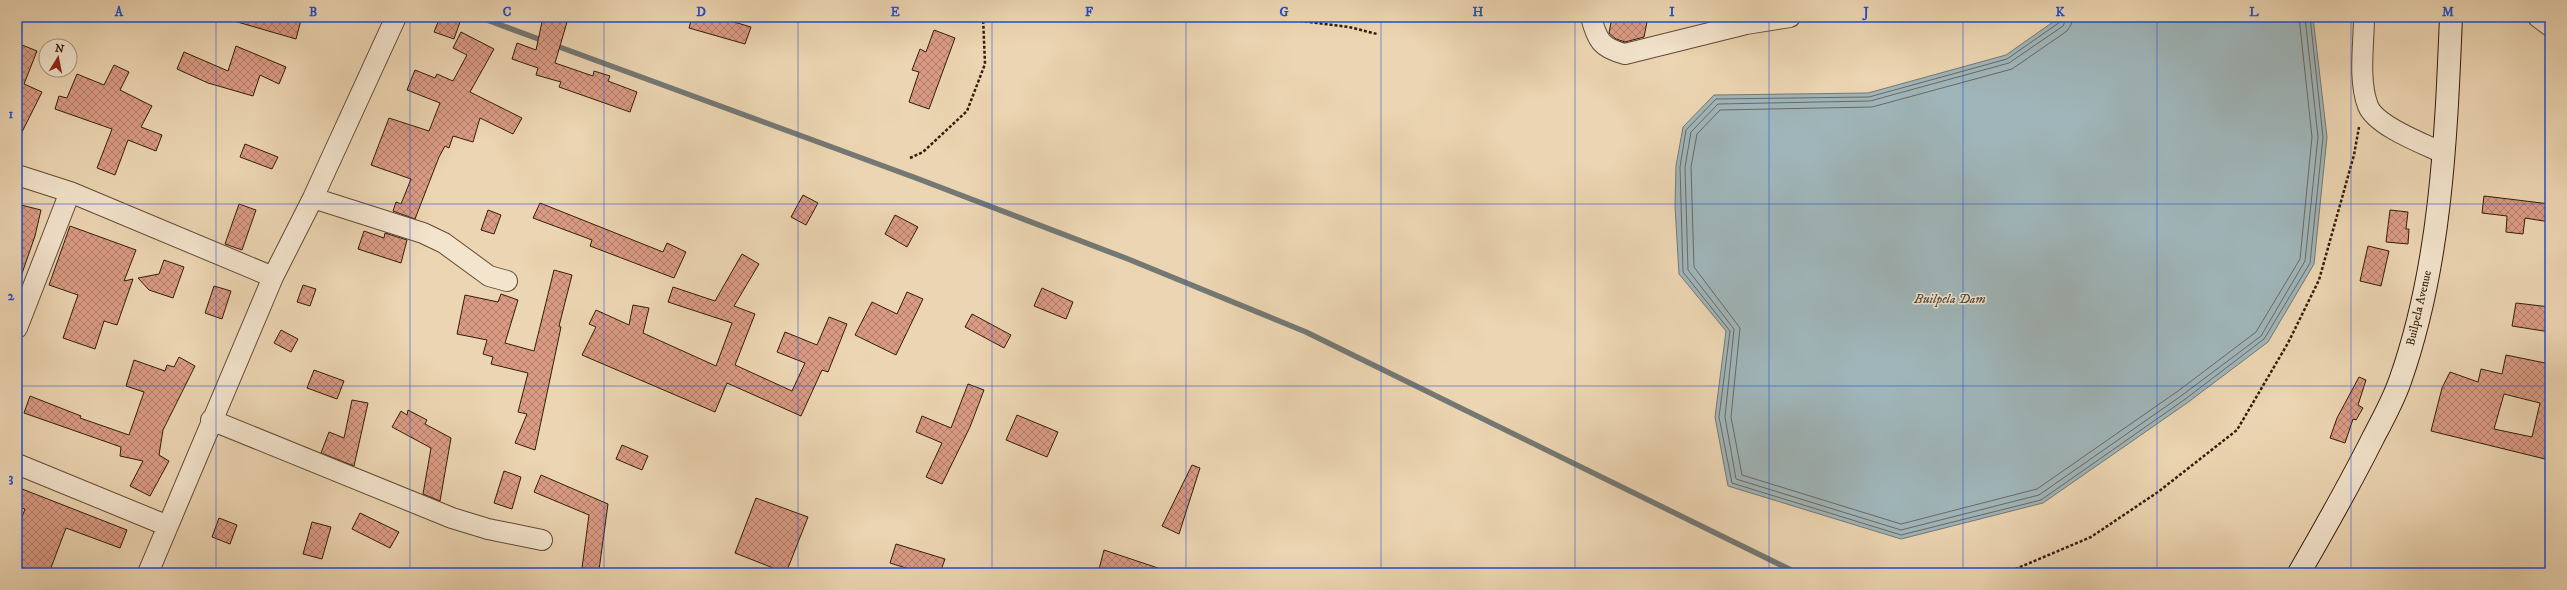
<svg xmlns="http://www.w3.org/2000/svg" width="2567" height="590" viewBox="0 0 2567 590" font-family="'IM FELL DW Pica',serif">
<style>
.water{fill:#9fb5b9;stroke:#747873}
.lines{fill:none;stroke-linecap:round;stroke-linejoin:round}
.shore{stroke:#6a6862;stroke-width:1}
.stream{stroke:#747873;stroke-width:5.5}
.building{fill:url(#building-cross-hatch);stroke:#341c0a;fill-rule:evenodd}
.street-casing{stroke:#624a34;stroke-width:22}
.secondary-casing{stroke:#341c0a;stroke-width:24}
.path{stroke:#341c0a;stroke-width:2.5;stroke-dasharray:3 2;stroke-linecap:butt}
.street{stroke:#f3e4cd;stroke-width:20}
.secondary{stroke:#f3e4cd;stroke-width:22}
.grid{fill:none;stroke:#1d4ed8;stroke-width:1;stroke-opacity:0.55}
.labels{text-anchor:middle;dominant-baseline:central;stroke-width:3;stroke-linejoin:round;paint-order:stroke}
.street-label{font-size:12px;fill:#341c0a;stroke:#f3e4cd}
.water-label{font-size:13px;font-style:italic;fill:#544a3f;stroke:#f3e4cd}
.neatline{fill:none;stroke:#1d4ed8;stroke-width:1.5}
.grid-label{font-size:13px;text-anchor:middle;font-weight:bold;fill:#1d4ed8}
</style>
<defs>
<pattern id="building-cross-hatch" width="8" height="8" patternUnits="userSpaceOnUse"><rect width="8" height="8" fill="#da9b84"/><path d="M0 0l8 8M0 8l8-8" fill="none" stroke="#b27e6a"/></pattern>
</defs>
<rect width="100%" height="100%" fill="#ecd5b2"/>
<filter id="stains"><feTurbulence type="fractalNoise" baseFrequency=".005" numOctaves="4"/><feColorMatrix values="0 0 0 0 .2 0 0 0 0 .09 0 0 0 0 .02 0 0 0 .5 -.17"/></filter>
<radialGradient id="worn" r=".72"><stop offset=".6" stop-color="#630" stop-opacity="0"/><stop offset="1" stop-color="#630" stop-opacity=".3"/></radialGradient>
<path class="water" d="M 2060,17 L 2313,17 L 2327,137 L 2314,264 L 2268,342 L 2187,403 L 2043,503 L 1901,539 L 1728,486 L 1715,417 L 1726,331 L 1679,274 L 1675,206 L 1676,166 L 1683,127 L 1714,95 L 1868,93 L 2006,55 Z"/>
<g class="lines">
<path class="shore" d="M 2062,17 L 2060,22 L 2007,59 L 1869,97 L 1716,99 L 1686,130 L 1680,167 L 1683,272 L 1730,331 L 1719,417 L 1732,483 L 1901,535 L 2041,500 L 2184,400 L 2264,339 L 2310,263 L 2323,137 L 2310,17
M 2067,17 L 2063,26 L 2009,63 L 1870,101 L 1718,104 L 1691,132 L 1685,167 L 1688,270 L 1734,329 L 1725,417 L 1736,479 L 1901,530 L 2039,495 L 2181,396 L 2261,336 L 2305,261 L 2318,137 L 2305,17
M 2073,17 L 2071,25 L 2067,31 L 2012,69 L 1872,107 L 1720,110 L 1697,134 L 1691,167 L 1694,267 L 1740,328 L 1731,417 L 1742,475 L 1901,524 L 2037,489 L 2178,391 L 2256,332 L 2300,259 L 2312,137 L 2299,17"/>
<path class="stream" d="M 479,17 L 544,41
M 554,45 L 916,178 L 1128,259 L 1306,332 L 1797,573"/>
</g>
<path class="building" d="M 235,17 L 289,17 L 301,20 L 296,39 L 234,21 Z
M 440,17 L 460,22 L 454,39 L 434,32 Z
M 543,17 L 567,22 L 555,63 L 593,76 L 594,71 L 610,76 L 608,81 L 637,92 L 630,112 L 559,87 L 561,82 L 536,75 L 538,68 L 512,59 L 517,43 L 536,50 Z
M 692,17 L 717,17 L 751,27 L 745,44 L 689,28 Z
M 1612,17 L 1648,17 L 1644,37 L 1625,42 L 1616,39 L 1609,33 Z
M 934,30 L 955,38 L 929,109 L 909,102 L 919,72 L 912,70 L 920,49 L 926,52 Z
M 461,32 L 494,49 L 470,92 L 522,118 L 513,134 L 480,118 L 473,142 L 453,136 L 449,148 L 445,146 L 439,157 L 415,219 L 393,211 L 396,202 L 401,204 L 411,179 L 371,165 L 389,118 L 429,131 L 440,103 L 407,90 L 415,70 L 435,78 L 437,74 L 453,81 L 467,55 L 453,48 Z
M 17,43 L 37,51 L 24,84 L 42,92 L 17,142 Z
M 236,46 L 286,67 L 279,84 L 260,75 L 253,96 L 208,83 L 177,69 L 184,52 L 228,71 Z
M 114,65 L 129,72 L 120,90 L 152,106 L 141,127 L 162,135 L 156,151 L 128,140 L 115,175 L 97,168 L 112,129 L 55,109 L 59,96 L 67,98 L 77,74 L 104,85 Z
M 245,144 L 278,157 L 272,169 L 240,157 Z
M 803,195 L 818,203 L 806,225 L 791,217 Z
M 2484,196 L 2550,204 L 2550,222 L 2525,218 L 2523,234 L 2506,232 L 2507,216 L 2482,213 Z
M 540,203 L 663,252 L 667,243 L 686,252 L 674,278 L 590,246 L 592,240 L 533,218 Z
M 17,204 L 41,210 L 35,236 L 19,282 L 17,282 Z
M 239,204 L 256,210 L 242,250 L 225,244 Z
M 488,210 L 501,215 L 494,234 L 481,230 Z
M 2390,210 L 2408,212 L 2406,229 L 2409,229 L 2408,244 L 2386,242 Z
M 895,215 L 918,227 L 907,247 L 885,234 Z
M 70,226 L 136,250 L 124,281 L 133,279 L 117,325 L 104,321 L 95,349 L 63,338 L 78,295 L 49,285 Z
M 364,231 L 384,238 L 385,233 L 407,240 L 401,263 L 358,249 Z
M 2368,246 L 2389,251 L 2381,286 L 2360,281 Z
M 742,254 L 759,264 L 734,306 L 755,314 L 735,365 L 792,391 L 805,363 L 777,352 L 785,332 L 817,345 L 829,317 L 847,324 L 828,372 L 822,370 L 801,416 L 727,383 L 715,412 L 582,355 L 596,327 L 589,324 L 596,310 L 629,325 L 633,305 L 649,308 L 643,333 L 716,366 L 732,323 L 668,302 L 673,287 L 715,301 Z
M 164,260 L 184,267 L 173,298 L 149,290 L 138,278 L 159,274 Z
M 554,270 L 572,275 L 559,326 L 561,327 L 535,450 L 515,443 L 527,414 L 518,412 L 528,373 L 491,364 L 493,357 L 483,354 L 487,340 L 457,334 L 465,295 L 498,302 L 501,294 L 518,300 L 505,343 L 534,351 Z
M 303,285 L 316,289 L 310,306 L 297,302 Z
M 214,286 L 231,291 L 222,319 L 205,313 Z
M 1042,288 L 1073,302 L 1066,319 L 1034,306 Z
M 907,292 L 923,299 L 896,355 L 855,335 L 872,302 L 897,314 Z
M 2516,303 L 2550,307 L 2550,332 L 2512,326 Z
M 972,314 L 1011,335 L 1004,348 L 965,327 Z
M 281,330 L 298,339 L 291,352 L 274,343 Z
M 2506,355 L 2550,364 L 2550,444 L 2548,443 L 2545,459 L 2431,431 L 2442,388 L 2450,372 L 2478,382 L 2481,369 L 2502,374 ZM 2504,394 L 2540,403 L 2532,437 L 2494,429 Z
M 179,357 L 195,366 L 163,430 L 159,455 L 169,461 L 150,496 L 130,486 L 143,461 L 120,456 L 121,447 L 24,413 L 30,396 L 81,416 L 80,418 L 129,435 L 144,392 L 126,386 L 134,360 L 165,371 L 167,365 L 174,367 Z
M 314,370 L 344,381 L 337,399 L 307,388 Z
M 2359,377 L 2366,380 L 2358,405 L 2363,408 L 2356,420 L 2353,419 L 2345,443 L 2330,438 L 2337,418 Z
M 968,384 L 984,390 L 970,427 L 942,484 L 926,477 L 942,443 L 916,432 L 922,416 L 951,428 Z
M 352,400 L 368,403 L 354,466 L 321,453 L 329,432 L 344,438 Z
M 408,410 L 427,420 L 425,424 L 451,438 L 440,501 L 423,494 L 431,448 L 392,427 L 401,411 L 407,415 Z
M 1017,415 L 1058,432 L 1047,457 L 1006,440 Z
M 622,445 L 648,456 L 642,470 L 616,459 Z
M 1192,465 L 1200,468 L 1179,534 L 1162,526 Z
M 504,471 L 521,477 L 512,509 L 494,503 Z
M 541,475 L 608,504 L 599,570 L 582,568 L 589,515 L 534,492 Z
M 17,487 L 127,530 L 120,548 L 66,528 L 49,573 L 29,573 L 30,570 L 17,566 L 17,530 L 25,509 L 17,506 Z
M 756,498 L 808,517 L 786,573 L 735,553 Z
M 360,513 L 399,532 L 390,548 L 352,529 Z
M 219,518 L 237,525 L 230,544 L 212,537 Z
M 312,522 L 331,527 L 322,559 L 303,554 Z
M 896,544 L 945,559 L 940,573 L 922,573 L 890,563 Z
M 1104,550 L 1164,570 L 1163,573 L 1098,573 Z"/>
<g class="lines">
<g class="street-casing">
<path id="street" d="M 1591,17 C 1597,40 1601,48 1625,54 L 1746,24 L 1790,17
M 2364,17 C 2364,44 2358,80 2368,106 C 2376,126 2424,144 2443,153
M 2538,17 L 2550,26
M 17,175 L 70,192 L 273,277
M 313,198 L 423,233 L 444,243 L 489,276 L 507,281
M 17,328 L 70,192
M 211,420 L 452,518 L 488,529 L 542,540
M 17,464 L 168,526
M 148,573 L 273,277 L 313,198 L 396,17"/>
</g>
<g class="secondary-casing">
<path id="secondary" d="M 2299,573 C 2325,528 2350,484 2373,438 C 2383,419 2393,401 2400,381 C 2441,265 2446,139 2451,17"/>
</g>
<path class="path" d="M 1270,17 L 1349,27 L 1377,34
M 910,158 L 923,152 L 967,111 L 985,64 L 983,17
M 2006,573 L 2091,537 L 2158,492 L 2237,430 L 2288,343 L 2319,280 L 2354,155 L 2359,127"/>
<use href="#street" class="street"/>
<use href="#secondary" class="secondary"/>
</g>
<path class="grid" d="M 216,17 L 216,573M 410,17 L 410,573M 604,17 L 604,573M 798,17 L 798,573M 992,17 L 992,573M 1186,17 L 1186,573M 1381,17 L 1381,573M 1575,17 L 1575,573M 1769,17 L 1769,573M 1963,17 L 1963,573M 2157,17 L 2157,573M 2351,17 L 2351,573M 17,204 L 2550,204M 17,386 L 2550,386"/>
<g class="labels">
<g class="street-label">
<text transform="translate(2419 308) rotate(-77)">Builpela Avenue</text>
</g>
<g class="water-label">
<text x="1950" y="299">Builpela Dam</text>
</g>
</g>
<rect width="2567" height="590" fill="none" stroke="#ecd5b2" stroke-width="44"/>
<g transform="translate(58 58) rotate(10)"><circle r="19" fill="#f3e4cd" stroke="#a7947f"/>
<path d="M0-3L7 15L0 10L-7 15Z" fill="#8f2418"/>
<text y="-6" font-size="11" font-weight="bold" text-anchor="middle" fill="#341c0a">N</text>
</g>
<rect x="22" y="22" width="2523" height="546" class="neatline"/>
<g class="grid-label">
<text x="119" y="16">A</text>
<text x="313" y="16">B</text>
<text x="507" y="16">C</text>
<text x="701" y="16">D</text>
<text x="895" y="16">E</text>
<text x="1089" y="16">F</text>
<text x="1284" y="16">G</text>
<text x="1478" y="16">H</text>
<text x="1672" y="16">I</text>
<text x="1866" y="16">J</text>
<text x="2060" y="16">K</text>
<text x="2254" y="16">L</text>
<text x="2448" y="16">M</text>
<text x="11" y="118">1</text>
<text x="11" y="300">2</text>
<text x="11" y="482">3</text>
</g>
<rect width="100%" height="100%" filter="url(#stains)"/>
<rect width="100%" height="100%" fill="url(#worn)"/>
</svg>
